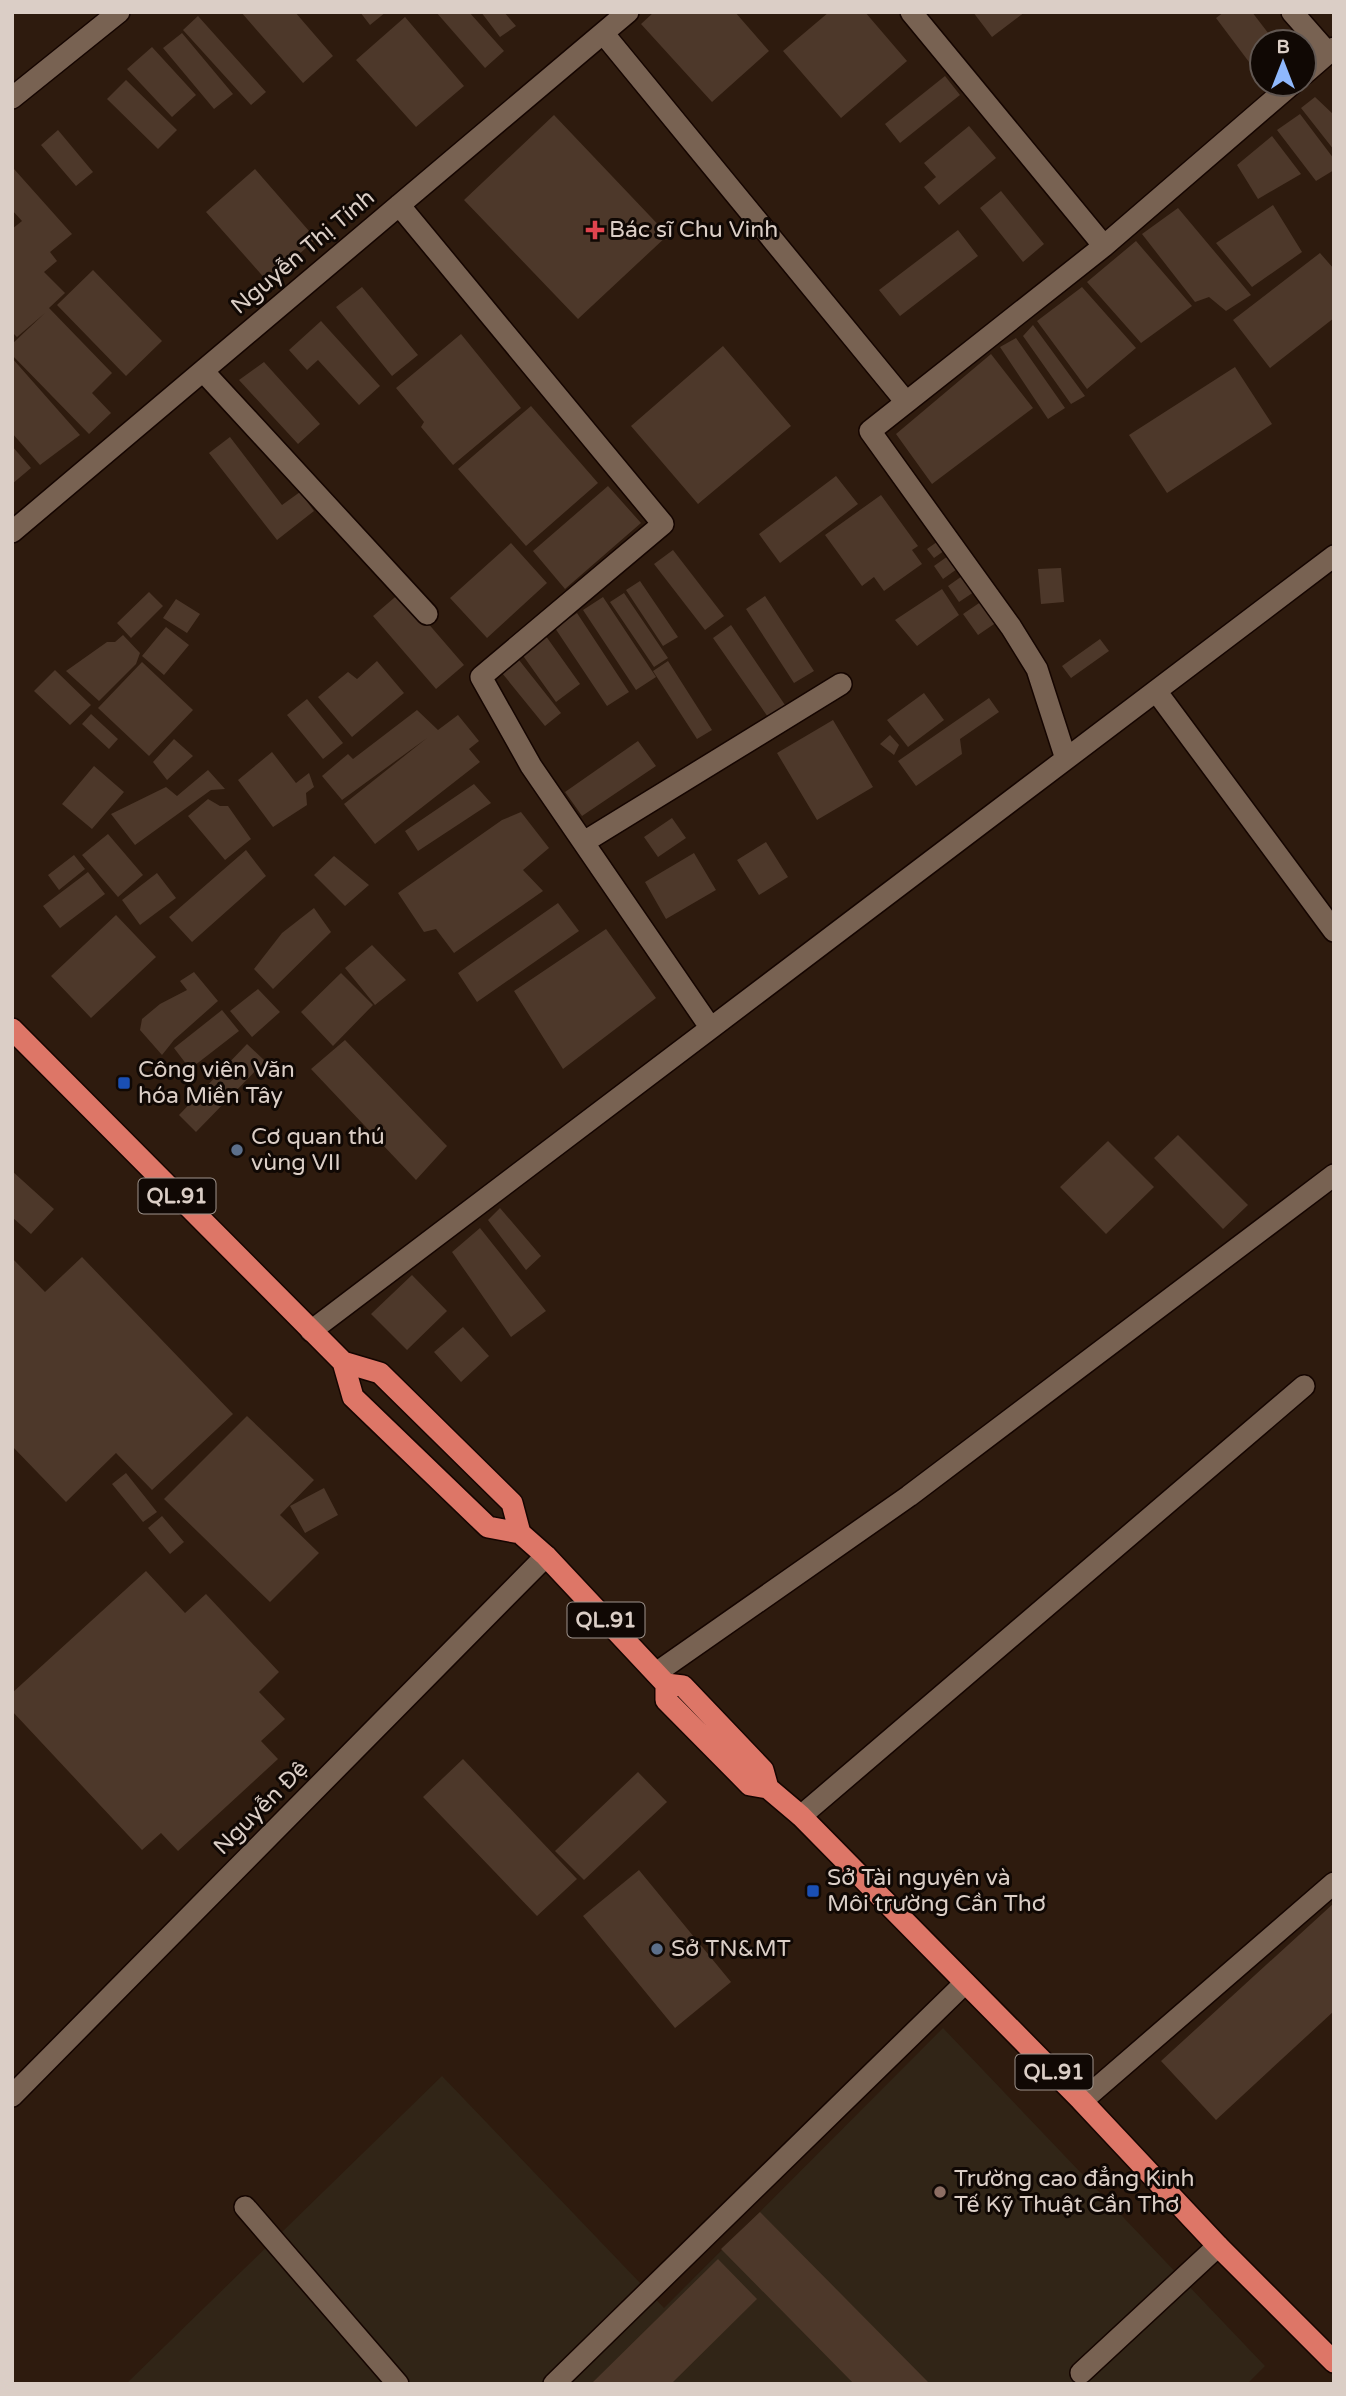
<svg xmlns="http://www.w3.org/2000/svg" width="1346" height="2396" viewBox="0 0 1346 2396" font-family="'Varela Round',sans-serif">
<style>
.education{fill:#312517}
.building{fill:#4d382a}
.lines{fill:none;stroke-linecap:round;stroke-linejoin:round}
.minor-casing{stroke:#150500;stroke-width:24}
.highway-casing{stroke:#150500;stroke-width:24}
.minor{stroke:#786252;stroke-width:21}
.highway{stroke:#dd7667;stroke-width:21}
.health-dot{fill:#e0444e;stroke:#100804;stroke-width:2.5}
.transit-dot{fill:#1a4fb4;stroke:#100804;stroke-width:2.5}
.service-dot{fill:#5c6f8a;stroke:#100804;stroke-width:2.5}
.education-dot{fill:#8d6e63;stroke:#100804;stroke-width:2.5}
.labels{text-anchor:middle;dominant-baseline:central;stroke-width:6;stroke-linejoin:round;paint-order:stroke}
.shield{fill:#100804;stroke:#9e938c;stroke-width:2}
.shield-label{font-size:21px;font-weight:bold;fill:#dbcec6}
.poi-label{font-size:23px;fill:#dbcec6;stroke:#100804;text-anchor:start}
.street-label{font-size:23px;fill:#dbcec6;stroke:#100804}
</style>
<rect width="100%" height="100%" fill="#2e1b0e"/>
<path class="education" d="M 943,2028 L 1265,2366 L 1247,2384 L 126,2384 L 442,2076 L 664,2308 Z"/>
<path class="building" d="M 241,12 L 295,12 L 333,56 L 303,83 Z
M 360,12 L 386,12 L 370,25 Z
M 436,12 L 469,12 L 504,51 L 485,68 Z
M 481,12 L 504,12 L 516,26 L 500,37 Z
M 654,12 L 735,12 L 769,51 L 712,102 L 641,24 Z
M 829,12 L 865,12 L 907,61 L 841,118 L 783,51 Z
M 973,12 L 1025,12 L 992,37 Z
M 1224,12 L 1252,12 L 1275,42 L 1262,42 L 1262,72 L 1258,74 L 1216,18 Z
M 198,16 L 266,92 L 251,105 L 183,30 Z
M 405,17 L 464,86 L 416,127 L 356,60 Z
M 182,33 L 233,94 L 214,109 L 163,48 Z
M 152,47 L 196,95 L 172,117 L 127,69 Z
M 945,76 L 960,95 L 900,143 L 885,124 Z
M 126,80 L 177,130 L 158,149 L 107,99 Z
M 1315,97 L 1334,115 L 1334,150 L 1301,108 Z
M 1300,114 L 1334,159 L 1334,170 L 1316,181 L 1277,130 Z
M 554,115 L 668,235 L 578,319 L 464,200 Z
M 969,126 L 996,158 L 939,205 L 924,187 L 936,177 L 924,163 Z
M 58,130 L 93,172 L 76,186 L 41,145 Z
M 1272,136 L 1301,174 L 1258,199 L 1237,165 Z
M 14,169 L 72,234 L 50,252 L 57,261 L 44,272 L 65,293 L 49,308 L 112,373 L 92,393 L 111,413 L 89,434 L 12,355 L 12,344 L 45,313 L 17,337 L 12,332 L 12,229 L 22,221 L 12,210 Z
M 255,169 L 316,239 L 268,282 L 206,212 Z
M 1001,191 L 1044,244 L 1023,262 L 980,208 Z
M 1273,205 L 1302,252 L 1252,287 L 1216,243 Z
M 1178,208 L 1251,295 L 1226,311 L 1209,297 L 1195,302 L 1142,234 Z
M 958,230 L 978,256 L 900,316 L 879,290 Z
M 1136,241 L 1192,306 L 1141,343 L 1087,282 Z
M 1320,253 L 1334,269 L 1334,318 L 1270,368 L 1233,320 Z
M 93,270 L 162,341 L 126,376 L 57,305 Z
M 362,287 L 418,355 L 392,376 L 336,307 Z
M 1082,287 L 1136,348 L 1087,389 L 1037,321 Z
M 321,321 L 380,386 L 359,405 L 318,360 L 307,370 L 289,350 Z
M 1033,325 L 1085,396 L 1071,404 L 1023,336 Z
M 461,334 L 521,408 L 453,465 L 421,427 L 424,422 L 396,388 Z
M 1016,338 L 1065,408 L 1048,419 L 1000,347 Z
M 723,346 L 791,426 L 698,504 L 631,426 Z
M 991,354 L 1033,408 L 932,484 L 896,434 Z
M 12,358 L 80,435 L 40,465 L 12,433 Z
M 264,362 L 320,424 L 298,444 L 239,380 Z
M 1235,367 L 1272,424 L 1167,493 L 1129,435 Z
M 531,406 L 598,483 L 526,546 L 458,469 Z
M 230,437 L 282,505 L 300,492 L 314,511 L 277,540 L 209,453 Z
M 12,446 L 31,468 L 12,484 Z
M 836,476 L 858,504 L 780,563 L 759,534 Z
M 608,486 L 641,523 L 565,589 L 533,551 Z
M 881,495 L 918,546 L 912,550 L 922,564 L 884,591 L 874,577 L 862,586 L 825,535 Z
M 941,539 L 948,548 L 934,558 L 927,549 Z
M 511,543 L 547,583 L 487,638 L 450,598 Z
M 673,550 L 724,616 L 705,630 L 654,564 Z
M 948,556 L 957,569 L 943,579 L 934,566 Z
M 1061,568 L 1064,602 L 1041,604 L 1038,569 Z
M 965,574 L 977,590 L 959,602 L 948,586 Z
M 640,581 L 678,637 L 663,646 L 626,590 Z
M 942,589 L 959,615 L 917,646 L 895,620 Z
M 149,592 L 163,606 L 131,638 L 117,623 Z
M 401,592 L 464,665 L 436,689 L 373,616 Z
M 624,593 L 668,658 L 654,667 L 610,602 Z
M 765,596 L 814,671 L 794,683 L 746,609 Z
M 603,597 L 656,677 L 636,690 L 583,610 Z
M 176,599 L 200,614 L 187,633 L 163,618 Z
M 985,599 L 1000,620 L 978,635 L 963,614 Z
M 577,613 L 629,692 L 607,706 L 555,628 Z
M 731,625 L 785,705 L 768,717 L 713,638 Z
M 166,627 L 189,645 L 164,675 L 142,656 Z
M 543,632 L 580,684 L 556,702 L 519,650 Z
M 123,635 L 140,653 L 136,664 L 99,701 L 66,671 L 107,642 L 115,642 Z
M 1100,639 L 1109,651 L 1071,678 L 1062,666 Z
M 519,660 L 561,713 L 545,726 L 502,673 Z
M 377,661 L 404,693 L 352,737 L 318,697 L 348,672 L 357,679 Z
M 668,661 L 712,730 L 697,739 L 653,671 Z
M 142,662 L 193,710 L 149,756 L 98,708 Z
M 55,670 L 91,705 L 70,725 L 34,691 Z
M 924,693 L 944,720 L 908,747 L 887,720 Z
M 989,698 L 999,712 L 960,739 L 962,754 L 916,786 L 898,761 Z
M 307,699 L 343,743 L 323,759 L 287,715 Z
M 417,710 L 438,730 L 458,715 L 479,741 L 469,749 L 480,762 L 375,844 L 344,804 L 427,738 L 342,800 L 322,776 L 348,754 L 353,759 Z
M 91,714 L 118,739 L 109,749 L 82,724 Z
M 833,720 L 873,787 L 817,820 L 777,753 Z
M 890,735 L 899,745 L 894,755 L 880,744 Z
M 174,739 L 193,756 L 167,780 L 153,762 Z
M 638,741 L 656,766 L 582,816 L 565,792 Z
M 272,752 L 296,783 L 309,773 L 314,787 L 306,793 L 307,805 L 273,827 L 238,780 Z
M 94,766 L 124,792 L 92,829 L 62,804 Z
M 208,770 L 225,789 L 211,790 L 135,845 L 111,814 L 166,787 L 177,796 Z
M 474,784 L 491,803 L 418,851 L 405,831 Z
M 208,799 L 220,806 L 228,806 L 251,839 L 225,860 L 188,816 Z
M 521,812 L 549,848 L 523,870 L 543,891 L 454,953 L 436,929 L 424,932 L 398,893 L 502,820 Z
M 672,818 L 686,838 L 658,857 L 644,837 Z
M 108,834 L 143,875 L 118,897 L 82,855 Z
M 766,842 L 788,877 L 759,895 L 737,860 Z
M 246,850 L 266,876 L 192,942 L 169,917 Z
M 694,853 L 716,890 L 666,919 L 645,882 Z
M 74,855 L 85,869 L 59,890 L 48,875 Z
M 334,856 L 369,885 L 345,906 L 314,875 Z
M 88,872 L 105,894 L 60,928 L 43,906 Z
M 157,873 L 176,898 L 140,925 L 122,900 Z
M 558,903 L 579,931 L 477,1002 L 458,973 Z
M 314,908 L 331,932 L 273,989 L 254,969 L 282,933 Z
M 116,915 L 156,957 L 91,1018 L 51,976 Z
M 606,929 L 656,998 L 563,1069 L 514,991 Z
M 372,945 L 406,980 L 375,1005 L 345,968 Z
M 194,972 L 218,1001 L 174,1040 L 162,1055 L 140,1030 L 142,1019 L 160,1004 L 187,990 L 180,981 Z
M 341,973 L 373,1005 L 333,1046 L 301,1012 Z
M 258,989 L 280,1012 L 252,1037 L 230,1011 Z
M 222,1010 L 239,1031 L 190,1069 L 174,1048 Z
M 345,1040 L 447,1146 L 416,1180 L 311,1069 Z
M 247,1044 L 265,1061 L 196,1132 L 179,1115 Z
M 1178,1135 L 1248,1205 L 1223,1229 L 1154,1158 Z
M 1108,1141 L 1154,1187 L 1106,1234 L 1060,1187 Z
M 12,1171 L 54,1209 L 31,1234 L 12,1217 Z
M 500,1208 L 541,1256 L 526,1270 L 488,1220 Z
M 480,1228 L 546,1311 L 511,1337 L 452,1252 Z
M 82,1257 L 233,1414 L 152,1490 L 116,1453 L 66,1502 L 12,1446 L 12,1258 L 45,1292 Z
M 412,1275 L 447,1311 L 407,1350 L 371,1314 Z
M 463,1327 L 489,1356 L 461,1382 L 434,1352 Z
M 247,1416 L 314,1480 L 280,1515 L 319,1553 L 270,1602 L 164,1499 Z
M 126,1473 L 157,1512 L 143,1522 L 112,1484 Z
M 324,1488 L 338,1515 L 305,1533 L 290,1506 Z
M 162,1516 L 184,1542 L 170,1554 L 148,1528 Z
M 146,1571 L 185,1613 L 206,1594 L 279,1672 L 259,1692 L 285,1719 L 261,1741 L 278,1759 L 178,1851 L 161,1833 L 142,1850 L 12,1711 L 12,1693 Z
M 463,1759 L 577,1879 L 537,1916 L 423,1797 Z
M 638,1772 L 667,1802 L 584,1880 L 555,1851 Z
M 639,1870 L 731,1982 L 675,2028 L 583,1916 Z
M 1334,1903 L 1334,2011 L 1216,2120 L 1161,2061 Z
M 760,2212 L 930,2384 L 854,2384 L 721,2249 Z
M 718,2259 L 757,2299 L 671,2384 L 591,2384 Z"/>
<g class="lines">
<g class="minor-casing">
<path id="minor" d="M 911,12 L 1104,246
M 1292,12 L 1328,53
M 603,33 L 906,402
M 1304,74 L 1334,48
M 12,98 L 119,12
M 399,205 L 663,524 L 481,677 L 531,766 L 710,1027
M 203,371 L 427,614
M 12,532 L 628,12
M 1156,691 L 1334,931
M 1066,759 L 1037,669 L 1011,627 L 870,431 L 1104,246 L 1292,84
M 584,842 L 841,684
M 311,1331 L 1334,556
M 656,1673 L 909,1496 L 1334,1175
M 801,1816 L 1304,1386
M 12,2096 L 546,1556
M 1082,2101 L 1334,1883
M 245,2207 L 398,2384
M 1081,2373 L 1218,2246
M 554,2384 L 965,1983"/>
</g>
<g class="highway-casing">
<path id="highway" d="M 12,1029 L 343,1362 L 380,1373 L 512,1503 L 520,1533
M 343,1362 L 353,1397 L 488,1527 L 520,1533 L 546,1556 L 666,1684 L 683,1686 L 763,1770 L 768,1788
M 666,1684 L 666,1700 L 750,1785 L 768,1788 L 801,1816 L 1082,2101 L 1218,2246 L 1334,2362"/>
</g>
<use href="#minor" class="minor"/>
<use href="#highway" class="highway"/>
</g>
<path class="health-dot" d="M591.5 219.5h7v7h7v7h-7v7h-7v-7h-7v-7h7z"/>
<g class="transit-dot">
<rect x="117" y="1076" width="14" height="14" rx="3.5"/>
<rect x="806" y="1884" width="14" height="14" rx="3.5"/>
</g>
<g class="service-dot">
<circle cx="237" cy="1150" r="7"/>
<circle cx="657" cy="1949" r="7"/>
</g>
<circle class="education-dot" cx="940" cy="2192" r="7"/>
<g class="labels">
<g class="shield">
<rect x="138.5" y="1178.5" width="77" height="35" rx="5"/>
<rect x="567.5" y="1602.5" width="77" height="35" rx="5"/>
<rect x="1015.5" y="2054.5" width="77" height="35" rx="5"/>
</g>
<g class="shield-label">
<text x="177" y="1196">QL.91</text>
<text x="606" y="1620">QL.91</text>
<text x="1054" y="2072">QL.91</text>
</g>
<g class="poi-label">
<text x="609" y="230">Bác sĩ Chu Vinh</text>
<text x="138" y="1070">Công viên Văn<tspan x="138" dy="26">hóa Miền Tây</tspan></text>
<text x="251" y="1137">Cơ quan thú<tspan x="251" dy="26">vùng VII</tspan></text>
<text x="827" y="1878">Sở Tài nguyên và<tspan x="827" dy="26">Môi trường Cần Thơ</tspan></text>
<text x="671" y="1949">Sở TN&amp;MT</text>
<text x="954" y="2179">Trường cao đẳng Kinh<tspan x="954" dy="26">Tế Kỹ Thuật Cần Thơ</tspan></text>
</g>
<g class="street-label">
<text transform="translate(303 252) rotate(-40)">Nguyễn Thị Tính</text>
<text transform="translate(261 1808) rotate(-45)">Nguyễn Đệ</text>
</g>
</g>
<rect width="1346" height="2396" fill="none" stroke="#dbcec6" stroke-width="28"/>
<g transform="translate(1283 63)"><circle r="33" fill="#100804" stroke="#615752" stroke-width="2"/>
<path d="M0-5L12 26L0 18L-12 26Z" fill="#8fb8fd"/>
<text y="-10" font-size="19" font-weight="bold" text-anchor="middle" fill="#dbcec6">B</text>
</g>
</svg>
